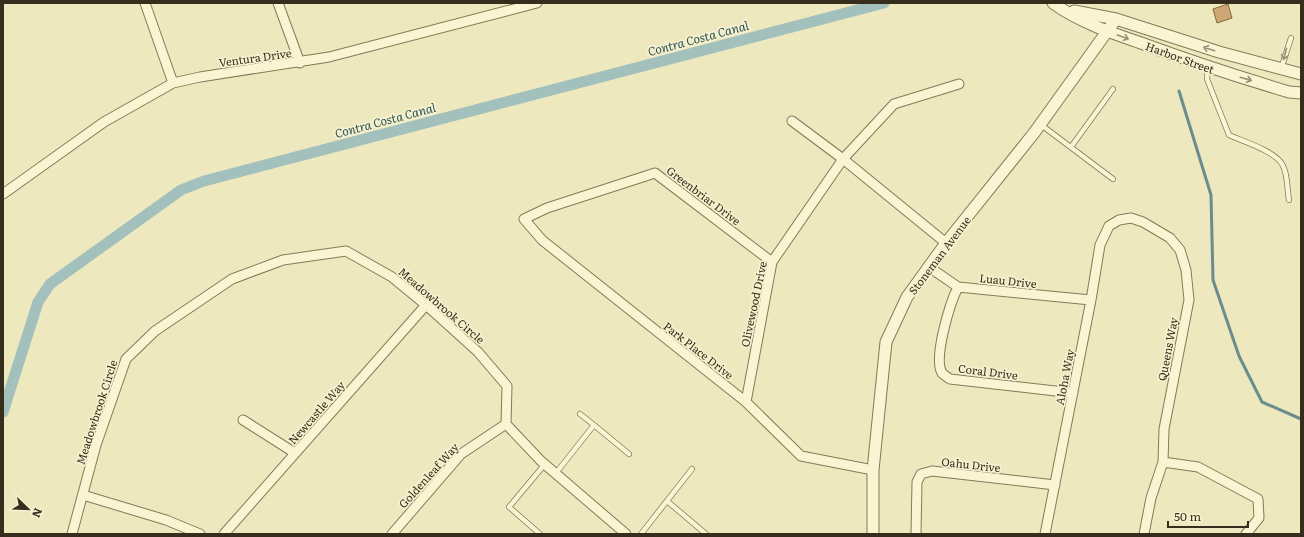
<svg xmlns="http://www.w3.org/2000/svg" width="1304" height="537" viewBox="0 0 1304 537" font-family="Literata,serif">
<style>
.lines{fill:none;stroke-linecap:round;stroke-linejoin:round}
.stream{stroke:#698e8b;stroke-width:3}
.canal{stroke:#a2c0bc;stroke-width:11}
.building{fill:#cda874;stroke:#86663d}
.service-casing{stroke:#877957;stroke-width:6}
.minor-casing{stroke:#877957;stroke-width:11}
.tertiary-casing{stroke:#877957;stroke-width:13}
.service{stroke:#f9f4d2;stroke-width:4.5}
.minor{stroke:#f9f4d2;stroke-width:9}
.tertiary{stroke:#f9f4d2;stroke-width:11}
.oneway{stroke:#989077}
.labels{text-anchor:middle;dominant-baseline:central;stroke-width:3.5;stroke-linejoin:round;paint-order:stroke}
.street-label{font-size:11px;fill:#362d1c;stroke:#f6f1ce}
.water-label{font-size:12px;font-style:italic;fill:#2b5256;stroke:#f6f1ce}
</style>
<rect width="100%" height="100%" fill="#eee8bf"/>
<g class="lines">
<path class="stream" d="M 1179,91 L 1211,195 L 1213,280 L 1239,356 L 1262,402 L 1301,419"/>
<path class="canal" d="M 3,412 L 38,302 L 50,284 L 181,190 L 204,181 L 884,3"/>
</g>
<path class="building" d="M 1228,4 L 1232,18 L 1217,23 L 1213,9 Z"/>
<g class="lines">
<g class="service-casing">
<path id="service" d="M 1208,68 L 1207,79 L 1229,135 C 1242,141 1278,152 1283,166 C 1288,175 1287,190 1289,200
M 1281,69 L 1291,38
M 1040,124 L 1113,179
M 1071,147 L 1113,89
M 580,414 L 594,425
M 556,473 L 594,425 L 629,454
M 667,501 L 706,534
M 540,534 L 509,507 L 545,464
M 641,534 L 692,469"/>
</g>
<g class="minor-casing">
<path id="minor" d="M 145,3 L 173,83
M 278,3 L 300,63
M 792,121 L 843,159 L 946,243
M 3,194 L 104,122 L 173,83 L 200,77 L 329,57 L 537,3
M 772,262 L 655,173 L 547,208 L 524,219 L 542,240 L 746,402 L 801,456 L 873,470
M 929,267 L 958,287 L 1091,300
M 958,287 C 950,303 933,358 942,373 C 944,375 947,377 950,379 L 1073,393
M 746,402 L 772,262 L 843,159 L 894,104 L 959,84
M 243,420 L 295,453
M 1163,462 L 1198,467 L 1258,499 L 1259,518 L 1246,534
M 83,495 L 166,520 L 200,534
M 72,534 L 96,445 L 126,359 L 155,331 L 232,279 L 283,260 L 346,251 L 392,277 L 426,305 L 478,352 L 507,386 L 506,424 L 541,461 L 626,534
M 224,534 L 426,305
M 392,534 L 461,454 L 506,424
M 916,534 L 917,482 L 921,474 L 932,471 L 1055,485
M 1045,534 L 1091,300 L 1100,245 L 1109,226 L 1119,220 L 1131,218 L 1143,222 L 1170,238 L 1180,250 L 1186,270 L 1189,300 L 1164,429 L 1163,462 L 1151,498 L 1144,534"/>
</g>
<g class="tertiary-casing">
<path id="tertiary" d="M 1053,3 C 1079,22 1112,33 1141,43 C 1190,61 1239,77 1289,92 L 1301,93
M 1074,11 L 1116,19 L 1219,52 L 1301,74
M 873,534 L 873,470 L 886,342 L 907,297 L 946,243 L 1034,133 L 1116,19"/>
</g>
<use href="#service" class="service"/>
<use href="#minor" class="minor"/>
<use href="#tertiary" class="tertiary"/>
</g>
<defs><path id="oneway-shaft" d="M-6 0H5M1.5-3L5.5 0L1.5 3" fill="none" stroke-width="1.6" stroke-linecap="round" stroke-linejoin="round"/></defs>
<g class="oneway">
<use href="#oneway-shaft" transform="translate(1123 37) rotate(20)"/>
<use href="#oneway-shaft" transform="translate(1209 49) rotate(-162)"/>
<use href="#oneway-shaft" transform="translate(1285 54) rotate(105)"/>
<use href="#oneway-shaft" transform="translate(1246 79) rotate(16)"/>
</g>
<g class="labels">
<g class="street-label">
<text transform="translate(255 57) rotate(-8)">Ventura Drive</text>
<text transform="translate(1180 57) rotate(20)">Harbor Street</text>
<text transform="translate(704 195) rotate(37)">Greenbriar Drive</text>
<text transform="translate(939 255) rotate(-53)">Stoneman Avenue</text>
<text transform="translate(1008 280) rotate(6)">Luau Drive</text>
<text transform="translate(753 304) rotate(-78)">Olivewood Drive</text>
<text transform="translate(442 305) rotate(41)">Meadowbrook Circle</text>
<text transform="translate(1167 349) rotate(-79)">Queens Way</text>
<text transform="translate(699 350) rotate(38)">Park Place Drive</text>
<text transform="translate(988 371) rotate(7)">Coral Drive</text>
<text transform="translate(1064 377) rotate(-79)">Aloha Way</text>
<text transform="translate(96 412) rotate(-72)">Meadowbrook Circle</text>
<text transform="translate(316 412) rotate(-49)">Newcastle Way</text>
<text transform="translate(971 464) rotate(6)">Oahu Drive</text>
<text transform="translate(428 475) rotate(-48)">Goldenleaf Way</text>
</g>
<g class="water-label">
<text transform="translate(698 38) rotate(-15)">Contra Costa Canal</text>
<text transform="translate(385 120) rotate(-15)">Contra Costa Canal</text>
</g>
</g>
<rect width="1304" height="537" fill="none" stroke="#362d1c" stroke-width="8"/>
<g transform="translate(28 509) rotate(113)" stroke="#f6f1ce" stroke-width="3" paint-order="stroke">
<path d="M0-3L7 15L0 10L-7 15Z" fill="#362d1c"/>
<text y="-6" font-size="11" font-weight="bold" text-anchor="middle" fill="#362d1c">N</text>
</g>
<path d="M1168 521v6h80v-6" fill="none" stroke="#362d1c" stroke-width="2"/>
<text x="1174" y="521" font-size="12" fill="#362d1c" stroke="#f6f1ce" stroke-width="3" paint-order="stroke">50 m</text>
</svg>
